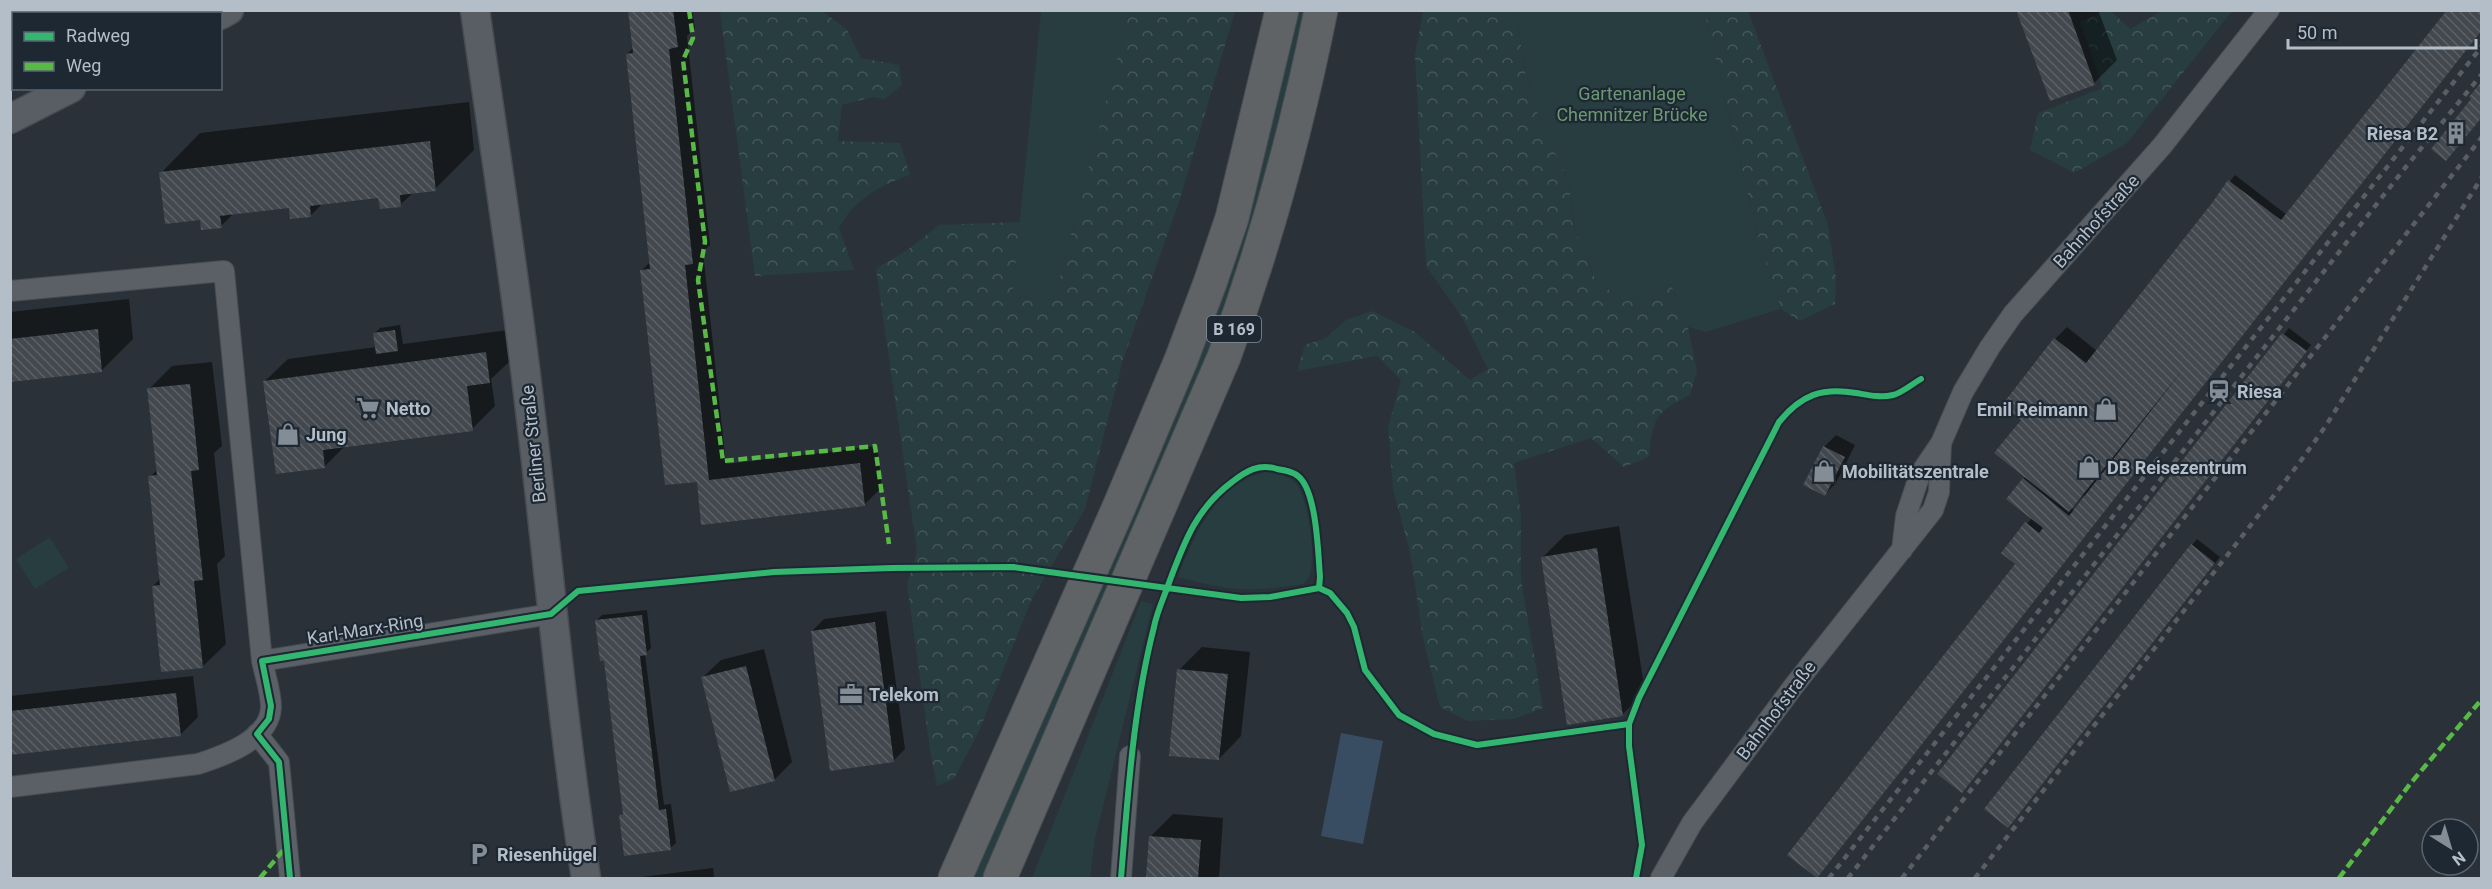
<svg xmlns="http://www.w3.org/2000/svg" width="2492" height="889" viewBox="0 0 2492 889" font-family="Roboto,sans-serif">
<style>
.green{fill:#273d3f}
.forest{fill:url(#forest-crowns)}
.water{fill:#394d62}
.shadow{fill:#0007;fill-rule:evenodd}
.building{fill:url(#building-back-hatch)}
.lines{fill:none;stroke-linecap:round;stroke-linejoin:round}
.street-casing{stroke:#484d53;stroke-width:22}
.secondary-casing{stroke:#484d53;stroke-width:31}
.highway-casing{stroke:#474d53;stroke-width:35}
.street{stroke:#5a6066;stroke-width:20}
.secondary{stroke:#595e64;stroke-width:28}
.highway{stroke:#5f6366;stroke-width:33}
.rail{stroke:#595e64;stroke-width:4.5;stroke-dasharray:6 6;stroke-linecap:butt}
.quiet{stroke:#58b947;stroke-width:4.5;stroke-dasharray:9 4.5;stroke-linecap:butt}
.cycleway-casing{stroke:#1d2833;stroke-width:10}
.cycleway{stroke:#33b770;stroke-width:6}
.labels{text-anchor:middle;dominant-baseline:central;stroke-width:4.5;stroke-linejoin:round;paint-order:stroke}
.shield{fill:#1d2833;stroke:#87919c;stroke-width:1.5}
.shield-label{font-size:16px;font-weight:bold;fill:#b4bec9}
.park-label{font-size:18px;fill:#6c9973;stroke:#1d2833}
.poi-label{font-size:18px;font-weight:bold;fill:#b4bec9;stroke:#1d2833;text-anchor:start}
.street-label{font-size:18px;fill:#b4bec9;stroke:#1d2833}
</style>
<defs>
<pattern id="forest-crowns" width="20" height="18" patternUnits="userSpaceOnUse" patternTransform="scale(1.5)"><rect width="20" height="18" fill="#273d3f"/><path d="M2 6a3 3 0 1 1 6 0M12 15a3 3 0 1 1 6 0" fill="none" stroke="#445759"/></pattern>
<pattern id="building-back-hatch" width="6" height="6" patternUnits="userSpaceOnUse" patternTransform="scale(1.5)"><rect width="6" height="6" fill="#42484e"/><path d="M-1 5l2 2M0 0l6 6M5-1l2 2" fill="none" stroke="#5b6166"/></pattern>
</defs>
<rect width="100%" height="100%" fill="#2a3138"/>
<path class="green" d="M 1041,11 L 1130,11 L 1054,300 L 1012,297 Z
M 1294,11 L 1306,11 L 1255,222 L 1203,371 L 982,878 L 969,878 L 990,829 Z
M 1516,11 L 1704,11 L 1760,244 L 1781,309 L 1706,332 L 1688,327 L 1671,284 L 1624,302 L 1595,279 L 1575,230 L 1568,180 L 1541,124 L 1525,72 Z
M 1271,471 C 1281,475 1292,477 1298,486 C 1308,500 1321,574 1304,583 C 1298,586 1289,586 1282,587 C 1241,593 1216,587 1178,577 C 1194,533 1219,479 1271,471 Z
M 50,537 L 69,568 L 35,589 L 16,559 Z
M 1141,601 L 1153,604 L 1095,839 L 1090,878 L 1032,878 Z"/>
<path class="forest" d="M 1130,10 L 1235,11 L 1180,199 L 1123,360 L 1085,509 L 1032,599 L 979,731 L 954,779 L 937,786 L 930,750 L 907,584 L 917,551 L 876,269 L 910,248 L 939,225 L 1020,222 L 1012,297 L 1054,300 Z
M 2105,10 L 2111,11 L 2130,29 L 2162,11 L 2232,11 L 2127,143 L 2074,173 L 2030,150 L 2038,113 L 2103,88 L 2080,22 Z
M 720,11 L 822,11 L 847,30 L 861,58 L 899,65 L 902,85 L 885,99 L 873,97 L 842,105 L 838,141 L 900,143 L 910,175 C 880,185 854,200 839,228 L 854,270 L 755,276 Z
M 1423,11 L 1516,11 L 1525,72 L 1541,124 L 1568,180 L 1575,230 L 1595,279 L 1624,302 L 1671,284 L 1688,327 L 1697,371 L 1690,395 C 1655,413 1653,417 1649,457 L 1624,467 L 1591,438 L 1514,463 L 1521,516 L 1521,580 L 1543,708 L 1514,719 L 1468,721 L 1440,707 L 1423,638 L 1410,552 L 1393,489 L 1388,427 L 1401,380 L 1377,356 L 1297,371 L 1305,345 L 1326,338 L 1346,320 L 1372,311 L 1415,332 L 1470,380 L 1488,369 L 1462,317 L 1426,266 L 1415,54 Z
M 1704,11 L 1748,11 L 1828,225 L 1836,279 L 1835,304 L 1800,321 L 1781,309 L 1760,244 Z"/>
<path class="water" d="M 1341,733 L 1383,741 L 1363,844 L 1321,836 Z"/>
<path class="shadow" d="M 630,10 L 692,10 L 695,28 L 687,36 L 710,245 L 703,252 L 726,464 L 877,446 L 882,487 L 864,505 L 698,480 L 642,270 L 651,261 L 627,54 L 634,47 Z
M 2018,10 L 2098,10 L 2117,60 L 2094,83 Z
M 2449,10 L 1822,871 L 2017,564 L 2003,553 L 2032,518 L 2008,499 L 2026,476 L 2023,419 L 2055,339 L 2067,327 L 2097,351 L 2235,175 L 2287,215 ZM 2084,495 L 2085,497 L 2075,511 L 2071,508 Z
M 469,102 L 474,150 L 435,189 L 414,192 L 400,205 L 380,196 L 323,203 L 310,216 L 290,207 L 234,213 L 221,226 L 201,218 L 161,173 L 200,133 Z
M 129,299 L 133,339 L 102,370 L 10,380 L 10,312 Z
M 400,325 L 403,344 L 508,330 L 512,359 L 491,379 L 495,406 L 472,429 L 345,446 L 325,466 L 265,381 L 288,359 L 376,347 L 374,334 L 380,328 Z
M 2289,328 L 2311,345 L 1967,785 L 1939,774 Z
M 212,362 L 222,446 L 214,453 L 225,556 L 217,564 L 226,644 L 203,666 L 153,586 L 161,578 L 150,477 L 158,469 L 149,389 L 172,366 Z
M 1836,435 L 1855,445 L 1836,483 L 1825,494 L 1824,447 Z
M 1619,526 L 1645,692 L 1622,715 L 1542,558 L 1565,535 Z
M 2197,539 L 2220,557 L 2014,820 L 2192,545 Z
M 647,610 L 651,648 L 645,654 L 664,805 L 671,804 L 676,843 L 670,848 L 621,815 L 624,812 L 605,659 L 596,621 L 602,615 Z
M 886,611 L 905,749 L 893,761 L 812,631 L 824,619 Z
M 1202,647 L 1250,652 L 1241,736 L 1219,759 L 1179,670 Z
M 764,649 L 792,762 L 774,780 L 703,677 L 721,660 Z
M 193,676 L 198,717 L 180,735 L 10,753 L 10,696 Z
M 1173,814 L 1223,818 L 1219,878 L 1147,878 L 1150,837 Z
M 713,868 L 714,878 L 641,878 L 642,877 Z"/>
<path class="building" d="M 628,10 L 673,10 L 678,47 L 669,49 L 693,264 L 685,265 L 709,480 L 860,463 L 865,506 L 701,525 L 697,482 L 665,485 L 640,270 L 650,269 L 626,54 L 633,53 Z
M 2016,10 L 2068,10 L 2095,85 L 2050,101 Z
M 2447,10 L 2482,10 L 2482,30 L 1817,878 L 1787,855 L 2015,564 L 2001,553 L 2025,522 L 2039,533 L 2043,528 L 2006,499 L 2023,478 L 2069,516 L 2185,367 L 2069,512 L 1994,453 L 2021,420 L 2002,405 L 2054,338 L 2086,363 L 2212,203 L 2228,180 L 2281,220 Z
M 2482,81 L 2482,117 L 2446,161 L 2431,149 L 2471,99 L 2469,97 Z
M 430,141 L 436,191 L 400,195 L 401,207 L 380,209 L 378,198 L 310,206 L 311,217 L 290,219 L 289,208 L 220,216 L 222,228 L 201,230 L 200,220 L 165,224 L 159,172 Z
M 98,329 L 102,372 L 10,382 L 10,339 Z
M 395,330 L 398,351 L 376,354 L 373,333 Z
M 2282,333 L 2307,351 L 1962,793 L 1937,774 Z
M 486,352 L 490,383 L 467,386 L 473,431 L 323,450 L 325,468 L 276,474 L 263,381 Z
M 190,384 L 199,470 L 191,471 L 203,580 L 194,581 L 203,668 L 161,672 L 152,586 L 160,585 L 148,476 L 157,475 L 147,388 Z
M 1823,446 L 1845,457 L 1825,496 L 1803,485 Z
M 2191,544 L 2215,563 L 2008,828 L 1984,809 Z
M 1597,548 L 1623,716 L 1567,725 L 1541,557 Z
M 642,615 L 647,655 L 640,656 L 659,810 L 666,809 L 671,850 L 624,856 L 619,815 L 623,814 L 604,661 L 600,661 L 595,620 Z
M 875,622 L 894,762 L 830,771 L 811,631 Z
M 746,666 L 775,781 L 730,792 L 701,677 Z
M 1177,669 L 1228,674 L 1219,760 L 1169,756 Z
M 176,693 L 181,736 L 10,755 L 10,711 Z
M 1149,836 L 1201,840 L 1198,878 L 1146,878 Z"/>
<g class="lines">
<g class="street-casing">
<path id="street" d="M 108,10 L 109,14
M 10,291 L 224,271 L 262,661 C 265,675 271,692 271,707 C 270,740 223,756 198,764 L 10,787
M 1902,550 L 1906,516 L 1920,474 L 1941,443 L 1963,392 L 1990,347 L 2013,314 L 2162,146 L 2269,10
M 262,661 L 551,614
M 257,734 L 279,762 L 290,878
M 1121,878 L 1130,756
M 1661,878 L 1692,823 L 1793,687 L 1933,510 L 1939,492 L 1941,443"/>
</g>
<g class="secondary-casing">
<path id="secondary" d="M 475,10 C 494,144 515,277 530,410 C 549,566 562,723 586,878
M 220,15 L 229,10
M 10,119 L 71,88"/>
</g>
<g class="highway-casing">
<path id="highway" d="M 955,878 L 1119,507 L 1181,360 L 1210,283 L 1232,218 L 1282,10
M 1000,878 L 1224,357 C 1266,243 1297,129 1321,10"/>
</g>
<use href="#street" class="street"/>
<use href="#secondary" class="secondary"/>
<use href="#highway" class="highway"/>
<path class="rail" d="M 1829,878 L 2482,46
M 1848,878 L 2405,168 L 2482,74
M 1902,878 L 2482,137
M 1975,878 L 2297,466 L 2325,427 L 2482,177"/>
<path class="quiet" d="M 689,10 L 693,38 L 683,60 L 705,242 L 698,280 L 723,461 L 875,446 L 889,544
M 260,878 L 286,847
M 2339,878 L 2410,784 L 2482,699"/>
<g class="cycleway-casing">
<path id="cycleway" d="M 290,878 L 279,762 L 257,734 L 269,719 L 271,706 L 262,661 L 551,614 L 578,591 L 774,572 L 892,568 L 1013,567 L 1241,598 L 1270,597 L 1319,588 L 1330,593 L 1347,613 L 1354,627 L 1365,670 L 1399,715 L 1434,734 L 1477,745 L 1629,724
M 1121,878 C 1128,794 1133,709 1154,627 C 1157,611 1165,595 1170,580 C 1185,540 1197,508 1232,482 C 1246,471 1259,463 1277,469 C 1283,470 1290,471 1295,474 C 1317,485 1318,553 1320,577 L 1319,588
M 1636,878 L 1642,845 L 1629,746 L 1629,724 L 1639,698 L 1779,422 C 1801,395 1822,387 1856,393 C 1868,395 1880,398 1893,395 C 1902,393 1912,384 1921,379"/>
</g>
<use href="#cycleway" class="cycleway"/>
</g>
<defs>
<g id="building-bare" transform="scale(1.8)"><path d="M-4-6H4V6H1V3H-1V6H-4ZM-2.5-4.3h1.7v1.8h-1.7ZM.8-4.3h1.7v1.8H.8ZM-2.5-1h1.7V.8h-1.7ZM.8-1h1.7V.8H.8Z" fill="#848d96" stroke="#1d2833" stroke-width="2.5" paint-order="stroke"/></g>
<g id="station-bare" transform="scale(1.8)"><path d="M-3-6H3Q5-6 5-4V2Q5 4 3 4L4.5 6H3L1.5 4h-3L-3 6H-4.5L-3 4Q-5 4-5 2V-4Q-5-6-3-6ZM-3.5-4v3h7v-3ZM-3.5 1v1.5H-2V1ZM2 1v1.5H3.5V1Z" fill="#848d96" stroke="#1d2833" stroke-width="2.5" paint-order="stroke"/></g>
<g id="supermarket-bare" transform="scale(1.8)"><path d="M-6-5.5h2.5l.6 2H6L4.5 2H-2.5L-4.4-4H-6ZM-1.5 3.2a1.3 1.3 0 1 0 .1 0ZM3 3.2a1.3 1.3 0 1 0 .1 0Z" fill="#848d96" stroke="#1d2833" stroke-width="2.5" paint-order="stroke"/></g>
<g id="shop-bare" transform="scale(1.8)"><path d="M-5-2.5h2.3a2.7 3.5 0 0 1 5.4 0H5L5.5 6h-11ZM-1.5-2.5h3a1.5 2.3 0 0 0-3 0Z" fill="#848d96" stroke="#1d2833" stroke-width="2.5" paint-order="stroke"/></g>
<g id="office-bare" transform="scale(1.8)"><path d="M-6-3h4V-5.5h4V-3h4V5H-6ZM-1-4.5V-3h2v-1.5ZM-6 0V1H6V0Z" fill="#848d96" stroke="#1d2833" stroke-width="2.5" paint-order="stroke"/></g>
<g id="parking-bare" transform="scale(1.8)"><path d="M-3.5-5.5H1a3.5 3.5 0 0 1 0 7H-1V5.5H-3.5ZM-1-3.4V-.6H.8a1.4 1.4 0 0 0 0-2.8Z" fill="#848d96" stroke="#1d2833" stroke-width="2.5" paint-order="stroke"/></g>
</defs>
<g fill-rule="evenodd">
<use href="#building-bare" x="2456" y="133"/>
<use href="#station-bare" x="2219" y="391"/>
<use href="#supermarket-bare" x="368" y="408"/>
<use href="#shop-bare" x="2106" y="409"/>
<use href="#shop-bare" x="288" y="434"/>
<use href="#shop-bare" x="2089" y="467"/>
<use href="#shop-bare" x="1824" y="471"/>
<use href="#office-bare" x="851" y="694"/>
<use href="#parking-bare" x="479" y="854"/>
</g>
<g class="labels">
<rect class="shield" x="1207" y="316" width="54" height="26" rx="4.5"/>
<g class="shield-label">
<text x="1234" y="329">B 169</text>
</g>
<g class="park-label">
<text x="1632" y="93">Gartenanlage<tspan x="1632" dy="21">Chemnitzer Brücke</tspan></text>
</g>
<g class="poi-label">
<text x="2438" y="133" text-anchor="end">Riesa B2</text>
<text x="2237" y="391">Riesa</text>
<text x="386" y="408">Netto</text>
<text x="2088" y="409" text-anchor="end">Emil Reimann</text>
<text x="306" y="434">Jung</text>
<text x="2107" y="467">DB Reisezentrum</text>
<text x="1842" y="471">Mobilitätszentrale</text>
<text x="869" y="694">Telekom</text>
<text x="497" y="854">Riesenhügel</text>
</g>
<g class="street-label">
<text transform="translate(2096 221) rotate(-48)">Bahnhofstraße</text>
<text transform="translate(533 444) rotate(-96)">Berliner Straße</text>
<text transform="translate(365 629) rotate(-9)">Karl-Marx-Ring</text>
<text transform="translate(1776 710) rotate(-53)">Bahnhofstraße</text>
</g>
</g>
<rect width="2492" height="889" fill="none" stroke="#b4bec9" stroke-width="24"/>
<rect x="12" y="12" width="210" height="78" fill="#1d2833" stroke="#59646f" stroke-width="1.5"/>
<rect x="24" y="32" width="30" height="9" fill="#33b770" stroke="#59646f" stroke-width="1.5"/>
<text x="66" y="42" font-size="18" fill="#b4bec9">Radweg</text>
<rect x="24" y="62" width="30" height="9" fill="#58b947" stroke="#59646f" stroke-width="1.5"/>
<text x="66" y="72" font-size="18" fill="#b4bec9">Weg</text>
<g transform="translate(2450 847) rotate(143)"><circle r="28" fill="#1d2833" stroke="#59646f" stroke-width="1.5"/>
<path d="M0-4.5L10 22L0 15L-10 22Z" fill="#848d96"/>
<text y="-9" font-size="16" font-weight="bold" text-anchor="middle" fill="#b4bec9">N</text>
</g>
<path d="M2288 39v9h188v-9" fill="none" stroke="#b4bec9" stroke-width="3"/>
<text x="2297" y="39" font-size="18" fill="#b4bec9" stroke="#1d2833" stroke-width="4.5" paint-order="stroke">50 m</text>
</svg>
